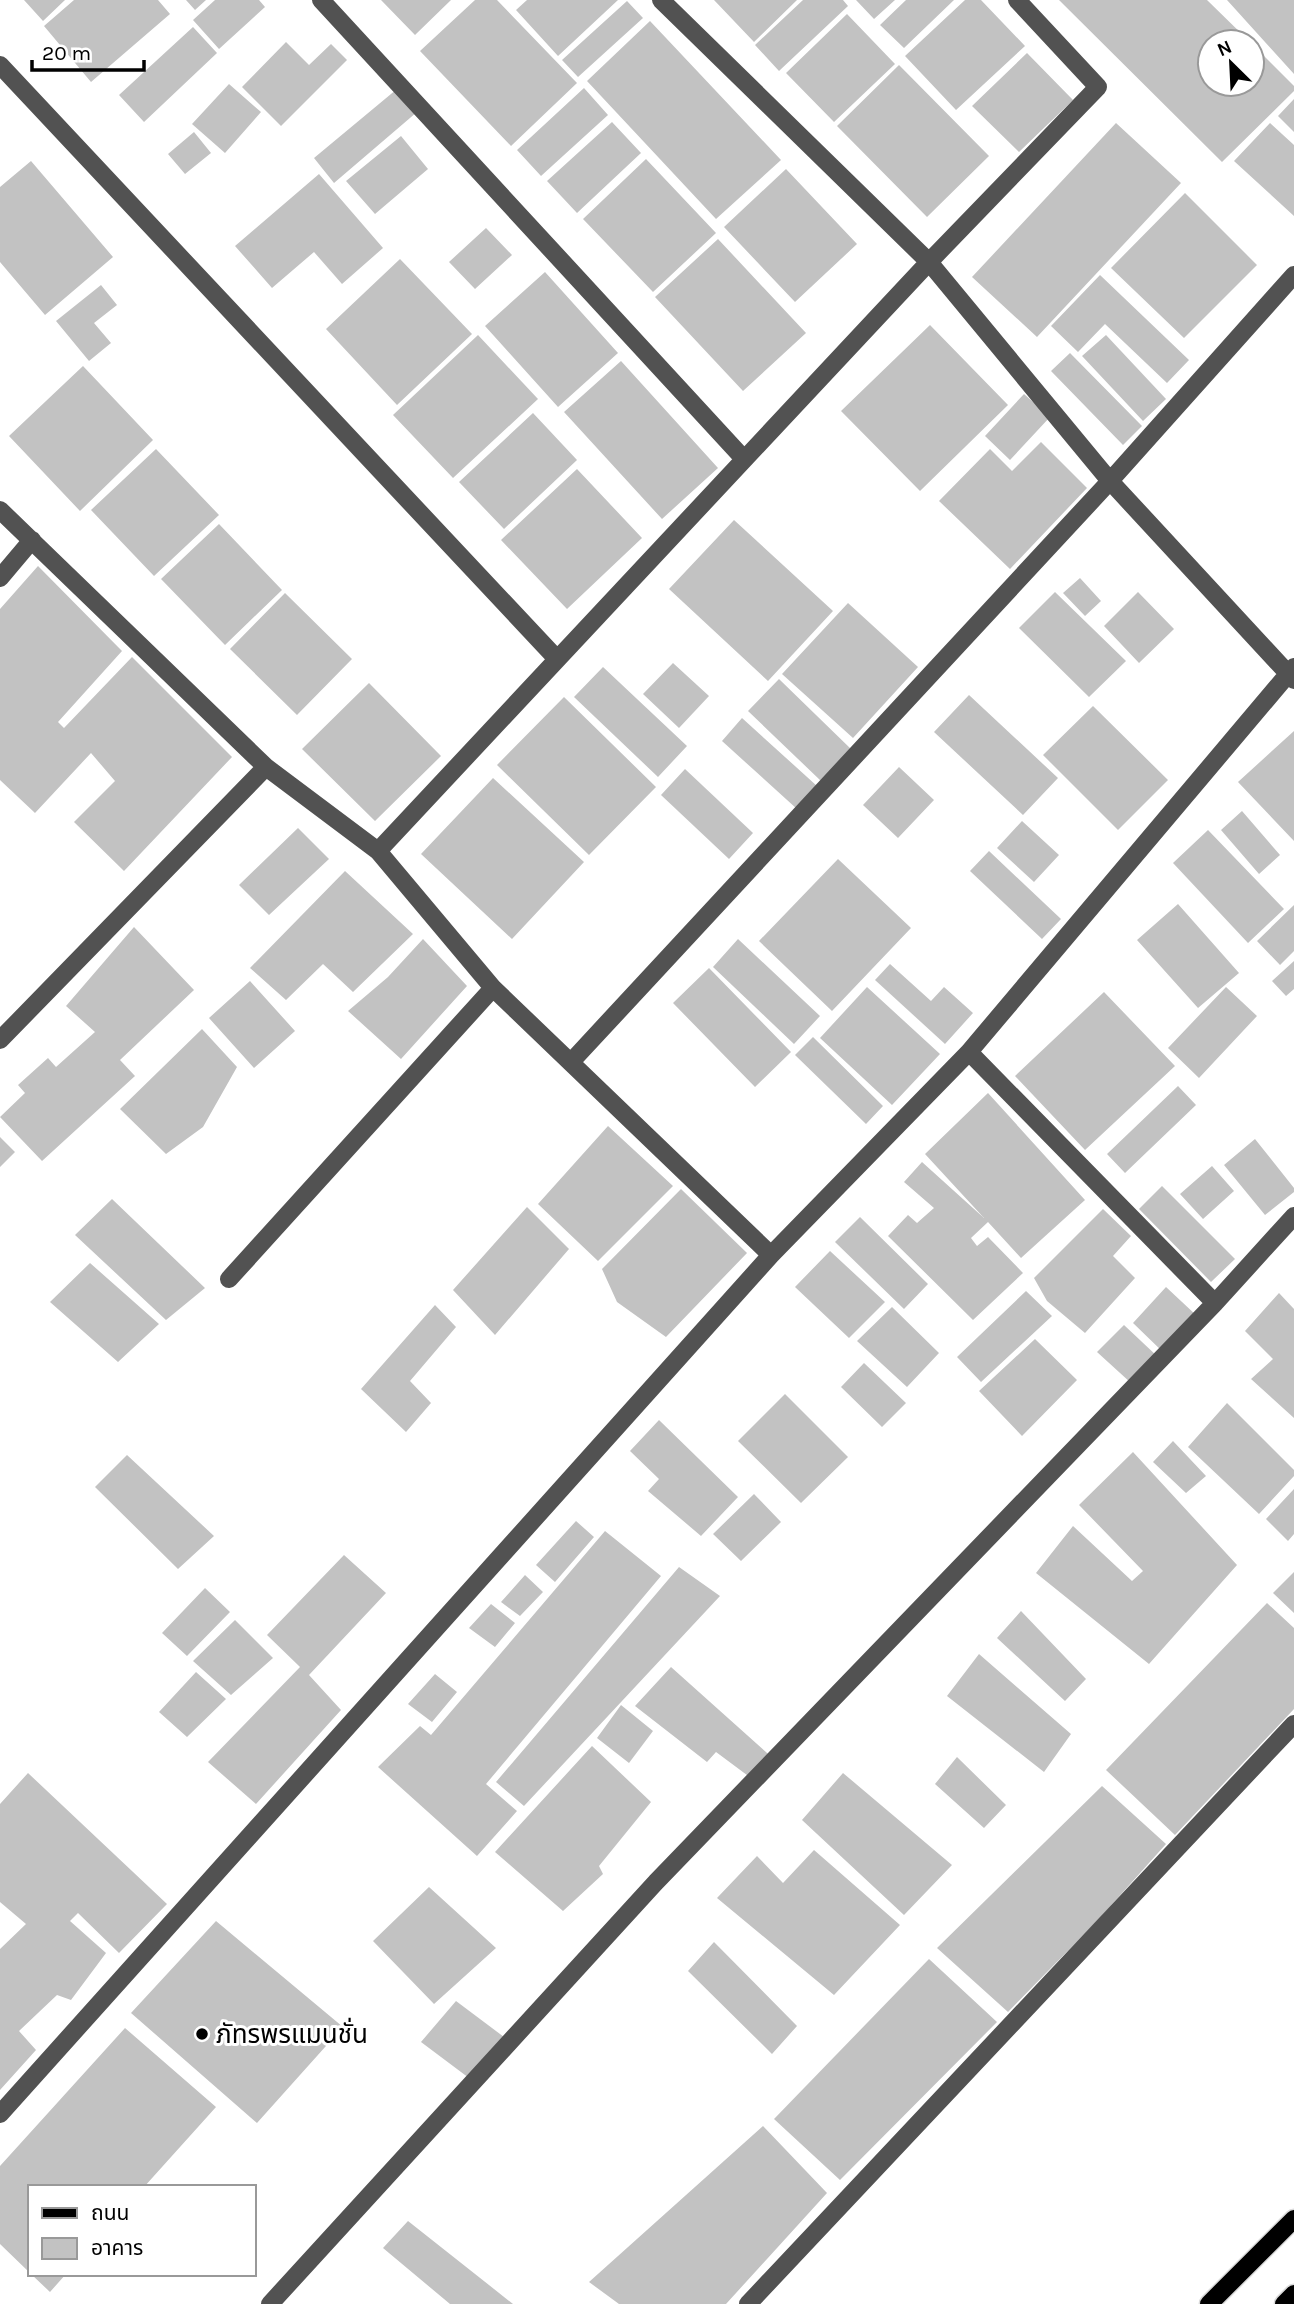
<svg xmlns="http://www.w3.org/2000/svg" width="1294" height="2304" viewBox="0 0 1294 2304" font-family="Karla,'Noto Sans Thai',sans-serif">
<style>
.building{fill:#c2c2c2}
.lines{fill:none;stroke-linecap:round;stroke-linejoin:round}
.major-casing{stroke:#dbdbdb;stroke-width:21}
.minor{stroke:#525252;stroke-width:18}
.major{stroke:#000;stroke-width:18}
.poi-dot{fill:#000;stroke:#fff;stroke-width:2.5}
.labels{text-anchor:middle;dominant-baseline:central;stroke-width:6;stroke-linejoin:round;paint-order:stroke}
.poi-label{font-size:26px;fill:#000;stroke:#fff;text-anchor:start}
</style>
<rect width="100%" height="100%" fill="#fff"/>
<path class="building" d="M 24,0 L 65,0 L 43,21 Z
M 74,0 L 158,0 L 170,14 L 91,82 L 44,26 Z
M 186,0 L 206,0 L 195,10 Z
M 215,0 L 259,0 L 265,7 L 219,49 L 193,20 Z
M 381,0 L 451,0 L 415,35 Z
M 475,0 L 497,0 L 577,83 L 511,146 L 420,51 Z
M 527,0 L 618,0 L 558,56 L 516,10 Z
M 714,0 L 797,0 L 754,42 Z
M 803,0 L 843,0 L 848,6 L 779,71 L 755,45 Z
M 856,0 L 895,0 L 874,19 Z
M 906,0 L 954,0 L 904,48 L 880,25 Z
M 965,0 L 981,0 L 1025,46 L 956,110 L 905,56 Z
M 1059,0 L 1207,0 L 1250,42 L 1210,42 L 1210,84 L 1252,84 L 1252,44 L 1294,86 L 1294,91 L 1222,162 Z
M 1227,0 L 1294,0 L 1294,74 Z
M 627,1 L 643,18 L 578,77 L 562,60 Z
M 847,14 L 895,64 L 834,122 L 786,73 Z
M 650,21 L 781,160 L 716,219 L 587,81 Z
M 193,27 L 217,53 L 144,122 L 119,95 Z
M 286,42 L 309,65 L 331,44 L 347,60 L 281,126 L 242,87 Z
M 1027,53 L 1073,100 L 1019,152 L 972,106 Z
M 899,65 L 989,156 L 927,217 L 837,126 Z
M 229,84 L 261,112 L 225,153 L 192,124 Z
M 584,88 L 608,115 L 541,176 L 517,150 Z
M 397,89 L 417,112 L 334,183 L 314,158 Z
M 1294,99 L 1294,132 L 1278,116 Z
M 612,122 L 641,153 L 577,213 L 547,181 Z
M 1116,123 L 1181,183 L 1037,337 L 972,277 Z
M 1270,123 L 1294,145 L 1294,216 L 1234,161 Z
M 194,132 L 211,153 L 185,174 L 168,154 Z
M 401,136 L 428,169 L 375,214 L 346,181 Z
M 646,159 L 716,233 L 653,292 L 583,219 Z
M 31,161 L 113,257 L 45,315 L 0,262 L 0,187 Z
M 786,169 L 857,244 L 795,302 L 724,227 Z
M 319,174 L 383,248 L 342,284 L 314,252 L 272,288 L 235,246 Z
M 1185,193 L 1257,265 L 1184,338 L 1111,268 Z
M 486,228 L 512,255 L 475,289 L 449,262 Z
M 718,239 L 806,333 L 743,391 L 655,297 Z
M 400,259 L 472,334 L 397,405 L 326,329 Z
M 545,272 L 618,353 L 558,407 L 485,326 Z
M 1100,275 L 1189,360 L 1167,383 L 1105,324 L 1078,352 L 1051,326 Z
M 101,285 L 117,305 L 94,323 L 111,343 L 89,361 L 56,321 Z
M 930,325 L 1008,405 L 920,491 L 841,411 Z
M 478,335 L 538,399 L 453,478 L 393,415 Z
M 1106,335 L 1166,399 L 1143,421 L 1082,356 Z
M 1070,353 L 1142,426 L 1123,445 L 1051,371 Z
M 621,361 L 718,468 L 662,519 L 564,412 Z
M 83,366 L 153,440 L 80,511 L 9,436 Z
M 1024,394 L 1050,417 L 1010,460 L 985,436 Z
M 533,413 L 577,460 L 504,529 L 459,482 Z
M 1041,442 L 1087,488 L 1010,569 L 939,501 L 990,449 L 1012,471 Z
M 156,449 L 219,515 L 154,576 L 91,510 Z
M 577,469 L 642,538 L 567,609 L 501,540 Z
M 734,520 L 833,611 L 768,681 L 669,589 Z
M 219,524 L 282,590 L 225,645 L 161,579 Z
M 38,566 L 122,651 L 58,722 L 64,728 L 132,657 L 232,757 L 124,871 L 74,822 L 115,781 L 91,753 L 35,813 L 0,780 L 0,609 Z
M 1080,578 L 1101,601 L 1085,616 L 1063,593 Z
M 1055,592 L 1126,661 L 1089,697 L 1019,628 Z
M 1138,592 L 1174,629 L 1139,663 L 1104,626 Z
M 285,593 L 352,659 L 297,715 L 230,649 Z
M 848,603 L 918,667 L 853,738 L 782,674 Z
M 673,663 L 709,696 L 679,728 L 643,694 Z
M 603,667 L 687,746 L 658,777 L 574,697 Z
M 779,679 L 852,750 L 821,781 L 748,711 Z
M 369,683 L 441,756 L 375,821 L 302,749 Z
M 969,695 L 1058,778 L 1023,815 L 934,732 Z
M 564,697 L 656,787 L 589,855 L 497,765 Z
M 1093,706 L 1168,780 L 1118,830 L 1043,755 Z
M 742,718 L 828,796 L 808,819 L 722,741 Z
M 1294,731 L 1294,841 L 1238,782 Z
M 899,767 L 934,800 L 898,838 L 863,805 Z
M 685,769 L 753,833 L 729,859 L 661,795 Z
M 493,778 L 584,862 L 512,939 L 421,854 Z
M 1242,811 L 1280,855 L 1259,874 L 1221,830 Z
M 1022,821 L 1059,855 L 1034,882 L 997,848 Z
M 298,828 L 329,859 L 269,915 L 239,885 Z
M 1208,830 L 1284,909 L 1248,943 L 1173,863 Z
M 989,851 L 1061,919 L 1042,939 L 970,871 Z
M 838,859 L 911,928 L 832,1011 L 759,941 Z
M 345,871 L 413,934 L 353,992 L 323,964 L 286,1000 L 250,968 Z
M 1178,904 L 1239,973 L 1198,1008 L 1137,940 Z
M 1294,905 L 1294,951 L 1280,965 L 1257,941 Z
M 134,927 L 194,990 L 120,1060 L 135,1076 L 42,1161 L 0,1117 L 25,1093 L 18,1085 L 48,1058 L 56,1067 L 95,1032 L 66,1006 Z
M 423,939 L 467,986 L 401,1059 L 348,1011 L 388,977 Z
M 738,939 L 820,1016 L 794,1044 L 713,967 Z
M 1294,961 L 1294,989 L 1286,996 L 1272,981 Z
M 890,964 L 931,1001 L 944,987 L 973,1013 L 945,1044 L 875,980 Z
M 709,968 L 791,1052 L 755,1087 L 673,1003 Z
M 250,981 L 295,1031 L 254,1068 L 209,1018 Z
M 867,987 L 940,1054 L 892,1105 L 820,1038 Z
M 1226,987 L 1257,1016 L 1199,1078 L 1168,1048 Z
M 1104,992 L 1175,1066 L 1085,1150 L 1015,1076 Z
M 202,1029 L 237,1067 L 203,1127 L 166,1154 L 120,1109 Z
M 813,1037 L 883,1106 L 866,1124 L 795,1055 Z
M 1178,1086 L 1196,1105 L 1125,1173 L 1107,1154 Z
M 988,1093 L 1085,1200 L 1021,1258 L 988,1222 L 971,1238 L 977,1246 L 988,1237 L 1023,1273 L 973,1320 L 888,1236 L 908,1215 L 917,1223 L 934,1208 L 904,1182 L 922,1162 L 984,1218 L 925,1154 Z
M 608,1126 L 673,1186 L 598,1261 L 538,1204 Z
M 0,1137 L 15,1152 L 0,1167 Z
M 1255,1139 L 1294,1188 L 1294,1192 L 1265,1215 L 1224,1165 Z
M 1212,1166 L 1234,1191 L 1203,1219 L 1180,1194 Z
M 1162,1186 L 1235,1259 L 1211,1282 L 1139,1209 Z
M 681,1189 L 747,1253 L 666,1337 L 617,1302 L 602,1269 Z
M 112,1199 L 205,1288 L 166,1320 L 75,1235 Z
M 527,1207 L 569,1249 L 495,1335 L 453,1290 Z
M 1103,1209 L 1131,1236 L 1113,1256 L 1135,1278 L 1085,1333 L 1047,1301 L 1034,1278 Z
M 860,1217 L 928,1284 L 904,1309 L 835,1242 Z
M 830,1251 L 885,1302 L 849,1338 L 795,1287 Z
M 90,1263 L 159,1324 L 118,1362 L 50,1302 Z
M 1166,1287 L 1197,1316 L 1164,1353 L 1133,1323 Z
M 1026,1291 L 1052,1316 L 981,1382 L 957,1357 Z
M 1279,1293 L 1294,1309 L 1294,1418 L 1251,1379 L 1273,1359 L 1245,1331 Z
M 435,1305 L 456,1327 L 410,1381 L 431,1403 L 406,1432 L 361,1389 Z
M 892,1307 L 939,1353 L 907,1387 L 857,1341 Z
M 1124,1325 L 1158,1357 L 1131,1383 L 1097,1352 Z
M 1035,1339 L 1077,1380 L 1022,1436 L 979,1391 Z
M 864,1363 L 906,1403 L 882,1427 L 841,1387 Z
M 785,1394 L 848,1457 L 801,1503 L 738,1441 Z
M 1227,1403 L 1294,1470 L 1294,1476 L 1259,1514 L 1188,1447 Z
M 659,1420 L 738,1497 L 701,1536 L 648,1491 L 659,1479 L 630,1451 Z
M 1173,1441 L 1206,1476 L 1186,1493 L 1153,1462 Z
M 1133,1452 L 1237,1565 L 1149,1664 L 1036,1573 L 1073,1526 L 1132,1581 L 1143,1571 L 1079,1505 Z
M 127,1455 L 214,1536 L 178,1569 L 95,1487 Z
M 1294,1489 L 1294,1534 L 1288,1541 L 1266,1519 Z
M 754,1494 L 781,1522 L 741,1561 L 713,1534 Z
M 576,1521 L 594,1537 L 555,1582 L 536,1565 Z
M 605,1531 L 661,1576 L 486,1784 L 517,1811 L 477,1856 L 378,1767 L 420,1726 L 431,1735 Z
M 344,1555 L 386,1593 L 309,1675 L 341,1710 L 256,1804 L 208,1762 L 300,1667 L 267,1635 Z
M 679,1567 L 720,1596 L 524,1806 L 496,1782 Z
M 1294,1572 L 1294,1613 L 1273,1593 Z
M 525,1575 L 543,1592 L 520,1616 L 501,1602 Z
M 205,1588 L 230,1612 L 187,1656 L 162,1633 Z
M 1267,1603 L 1294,1628 L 1294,1709 L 1175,1835 L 1106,1770 Z
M 491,1604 L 515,1623 L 495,1647 L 469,1628 Z
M 1021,1611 L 1086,1679 L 1065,1701 L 997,1638 Z
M 235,1620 L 273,1658 L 231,1695 L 193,1661 Z
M 979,1654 L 1071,1734 L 1044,1772 L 947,1696 Z
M 671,1667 L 776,1761 L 755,1781 L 716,1752 L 707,1762 L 635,1706 Z
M 196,1672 L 226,1699 L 187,1737 L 159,1712 Z
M 435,1674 L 457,1692 L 432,1722 L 408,1704 Z
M 621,1705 L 653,1731 L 629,1763 L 597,1738 Z
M 592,1746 L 651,1802 L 599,1866 L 603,1874 L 563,1911 L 495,1852 Z
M 957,1757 L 1006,1805 L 984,1828 L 935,1784 Z
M 28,1773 L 167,1904 L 119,1953 L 78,1913 L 70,1921 L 106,1953 L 71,2000 L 57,1995 L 19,2031 L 36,2050 L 0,2090 L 0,1949 L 26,1924 L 0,1902 L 0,1804 Z
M 843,1773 L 952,1865 L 904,1915 L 802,1820 Z
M 1102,1786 L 1166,1844 L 1097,1921 L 1008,2012 L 937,1948 Z
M 814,1850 L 900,1925 L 834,1995 L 717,1898 L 757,1856 L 783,1883 Z
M 429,1887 L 496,1948 L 434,2004 L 373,1941 Z
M 216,1921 L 343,2027 L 257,2123 L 131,2013 Z
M 714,1942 L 797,2026 L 772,2054 L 688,1971 Z
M 929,1959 L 997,2022 L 840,2180 L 774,2119 Z
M 456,2001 L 508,2040 L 473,2081 L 421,2042 Z
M 125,2028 L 216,2107 L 144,2187 L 30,2187 L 30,2273 L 0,2244 L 0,2166 Z
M 763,2126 L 827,2193 L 726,2304 L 619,2304 L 589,2282 Z
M 408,2221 L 513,2304 L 450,2304 L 383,2248 Z
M 31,2274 L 66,2274 L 50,2292 Z"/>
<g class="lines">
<g class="major-casing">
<path id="major" d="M 1209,2304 L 1294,2219
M 1284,2304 L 1294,2294"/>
</g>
<path class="minor" d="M 321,0 L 744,459
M 661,0 L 929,262 L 1110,481 L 1294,680
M 0,65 L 557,659
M 0,510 L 266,767 L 378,851 L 493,988 L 771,1255
M 0,578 L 32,540
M 378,851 L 929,262 L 1098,87 L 1017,0
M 0,1040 L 266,767
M 969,1052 L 1215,1303
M 571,1062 L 1110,481 L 1294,275
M 229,1279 L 493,988
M 0,2114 L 771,1255 L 969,1052 L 1294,667
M 270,2304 L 656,1882 L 1215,1303 L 1294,1216
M 748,2304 L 1294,1724"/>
<use href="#major" class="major"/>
</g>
<circle class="poi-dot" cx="202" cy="2034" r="7"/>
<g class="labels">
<g class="poi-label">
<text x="216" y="2034">ภัทรพรแมนชั่น</text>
</g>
</g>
<rect x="28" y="2185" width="228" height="91" fill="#ffffff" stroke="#999999" stroke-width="2"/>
<rect x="42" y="2208" width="35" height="10" fill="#000000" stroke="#999999" stroke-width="2"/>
<text x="91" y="2220" font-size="21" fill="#000000">ถนน</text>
<rect x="42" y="2238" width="35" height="21" fill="#c2c2c2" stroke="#999999" stroke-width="2"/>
<text x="91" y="2255" font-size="21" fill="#000000">อาคาร</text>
<g transform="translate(1231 63) rotate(336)"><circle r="33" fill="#ffffff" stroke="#999999" stroke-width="2"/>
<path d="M0-5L12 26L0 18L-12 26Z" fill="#000000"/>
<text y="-10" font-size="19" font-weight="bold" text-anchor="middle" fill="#000000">N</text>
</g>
<path d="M32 60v10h112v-10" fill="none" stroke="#000000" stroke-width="3.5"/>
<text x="42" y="60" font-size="21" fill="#000000" stroke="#ffffff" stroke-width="5" paint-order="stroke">20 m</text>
</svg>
